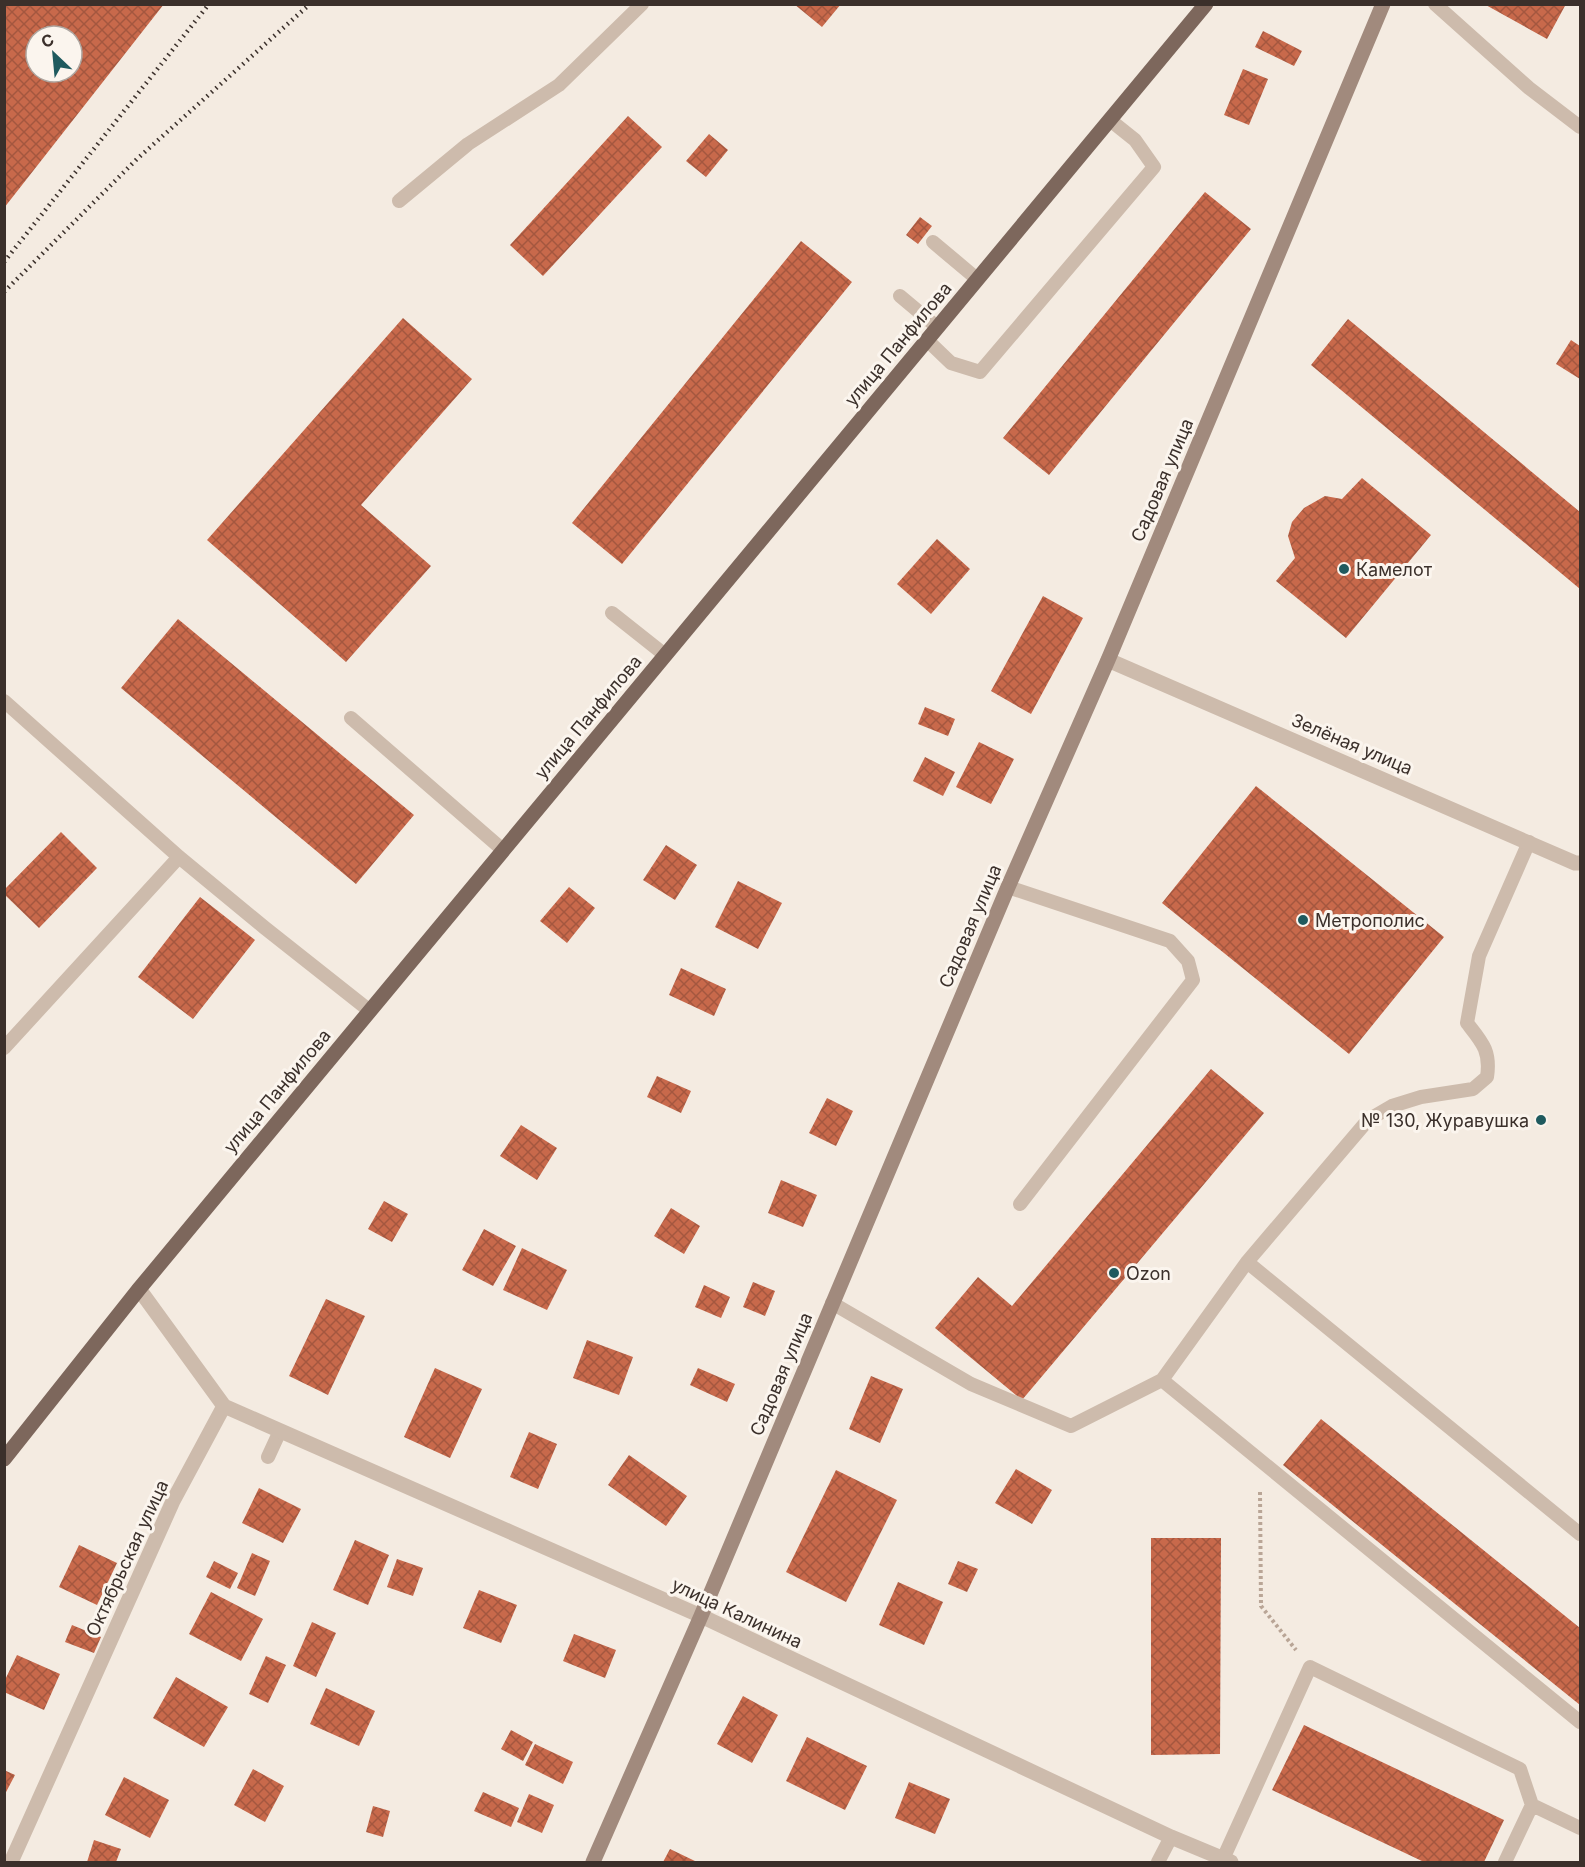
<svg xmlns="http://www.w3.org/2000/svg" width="1585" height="1867" viewBox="0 0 1585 1867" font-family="Inter,sans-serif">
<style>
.building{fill:url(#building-cross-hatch);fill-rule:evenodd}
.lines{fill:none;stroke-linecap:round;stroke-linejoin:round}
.path{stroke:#b9a596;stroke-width:4;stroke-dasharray:3 3;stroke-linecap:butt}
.lane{stroke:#cdbbac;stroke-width:14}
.street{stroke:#cdbbac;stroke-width:15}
.secondary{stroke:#a18a7d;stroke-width:15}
.primary{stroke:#7d675c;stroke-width:15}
.rail{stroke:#3b302b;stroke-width:4.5;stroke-dasharray:1.5 4.5;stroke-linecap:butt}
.poi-dot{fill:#1f5a5e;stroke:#fbf5ee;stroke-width:2}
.labels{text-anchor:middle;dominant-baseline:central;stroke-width:6;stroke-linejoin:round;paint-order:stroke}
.street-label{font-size:18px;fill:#3b302b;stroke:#fbf5ee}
.poi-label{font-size:18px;fill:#3b302b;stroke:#fbf5ee;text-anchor:start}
</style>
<defs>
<pattern id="building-cross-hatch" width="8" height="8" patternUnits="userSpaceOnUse" patternTransform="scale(1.5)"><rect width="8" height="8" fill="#c8694b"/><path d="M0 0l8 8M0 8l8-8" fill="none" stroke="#a4573f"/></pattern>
</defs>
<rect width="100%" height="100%" fill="#f4ebe1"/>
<path class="building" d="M 7,4 L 164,4 L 4,208 L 4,8 ZM 36,36 L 72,36 L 72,72 L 36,72 Z
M 794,4 L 841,4 L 822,27 Z
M 1484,4 L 1566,4 L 1547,39 Z
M 1263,31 L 1302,51 L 1294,66 L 1255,47 Z
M 1243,69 L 1268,79 L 1249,125 L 1224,115 Z
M 628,116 L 662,147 L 543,276 L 510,245 Z
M 709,134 L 728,150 L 706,177 L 686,161 Z
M 1205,192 L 1251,229 L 1049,475 L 1003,438 Z
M 920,217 L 932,226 L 918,244 L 906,235 Z
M 801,241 L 852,282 L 622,564 L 572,523 Z
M 403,318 L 472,379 L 361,505 L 431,566 L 346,662 L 207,540 Z
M 1348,319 L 1580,512 L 1580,589 L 1311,365 Z
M 1571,340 L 1580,346 L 1580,379 L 1556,364 Z
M 1362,478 L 1431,535 L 1346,638 L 1276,581 L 1295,558 L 1288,536 L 1292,522 L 1304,508 L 1325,496 L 1342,499 Z
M 937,539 L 970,569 L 931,614 L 897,584 Z
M 1043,596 L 1083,618 L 1031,714 L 991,691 Z
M 178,619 L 414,815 L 356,884 L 121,688 Z
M 925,707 L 955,719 L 948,736 L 918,724 Z
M 979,742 L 1014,759 L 991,804 L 956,787 Z
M 925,757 L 955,772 L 943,796 L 913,781 Z
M 1256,786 L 1444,937 L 1349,1054 L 1162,903 Z
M 61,832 L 97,868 L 39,928 L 4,894 L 4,890 Z
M 666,845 L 697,865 L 675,900 L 643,880 Z
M 738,881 L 782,903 L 758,949 L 715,927 Z
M 569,887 L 595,908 L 567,943 L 540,921 Z
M 200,897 L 255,940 L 193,1019 L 138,977 Z
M 681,968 L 726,989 L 714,1016 L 669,995 Z
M 1211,1069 L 1264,1113 L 1022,1400 L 935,1328 L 978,1277 L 1012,1306 Z
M 657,1076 L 691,1091 L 681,1113 L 647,1097 Z
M 827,1098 L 853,1111 L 836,1146 L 809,1133 Z
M 521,1125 L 557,1148 L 537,1180 L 500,1156 Z
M 781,1180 L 817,1195 L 803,1227 L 768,1213 Z
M 384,1201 L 408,1214 L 392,1242 L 368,1229 Z
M 671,1208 L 700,1226 L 684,1254 L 654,1236 Z
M 484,1229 L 516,1246 L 493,1286 L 462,1270 Z
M 522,1248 L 567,1270 L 547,1310 L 503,1290 Z
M 753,1282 L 775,1291 L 765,1316 L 743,1307 Z
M 704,1285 L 730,1297 L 721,1318 L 695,1307 Z
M 326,1299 L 365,1316 L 328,1395 L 289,1376 Z
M 587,1340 L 633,1357 L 619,1395 L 573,1378 Z
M 435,1368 L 482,1389 L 450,1458 L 404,1437 Z
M 698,1368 L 735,1384 L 727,1402 L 690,1385 Z
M 871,1376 L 903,1389 L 880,1443 L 849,1429 Z
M 1321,1419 L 1580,1628 L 1580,1705 L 1283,1465 Z
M 529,1432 L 557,1444 L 538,1489 L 510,1477 Z
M 629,1455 L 687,1496 L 666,1526 L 608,1485 Z
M 1016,1469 L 1052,1490 L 1032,1524 L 995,1503 Z
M 836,1470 L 897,1500 L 846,1602 L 786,1572 Z
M 259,1488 L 301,1509 L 283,1543 L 242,1523 Z
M 1151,1538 L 1221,1538 L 1220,1754 L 1151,1755 Z
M 355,1540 L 389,1555 L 368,1605 L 333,1590 Z
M 79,1545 L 117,1563 L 97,1605 L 59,1587 Z
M 252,1553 L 270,1561 L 255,1596 L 237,1588 Z
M 397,1559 L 423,1568 L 413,1596 L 387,1587 Z
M 214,1561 L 238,1573 L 230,1589 L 206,1577 Z
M 958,1561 L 978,1569 L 967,1592 L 948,1584 Z
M 898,1582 L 943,1602 L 924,1645 L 879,1625 Z
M 479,1590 L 517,1605 L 501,1643 L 463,1628 Z
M 211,1592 L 263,1619 L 241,1661 L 189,1634 Z
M 312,1622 L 336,1633 L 316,1677 L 293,1666 Z
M 72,1625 L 101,1637 L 94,1653 L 65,1642 Z
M 574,1634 L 616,1650 L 605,1678 L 563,1661 Z
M 17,1655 L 60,1674 L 44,1710 L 4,1692 L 4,1682 Z
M 266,1656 L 286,1665 L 268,1703 L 249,1694 Z
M 176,1677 L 228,1707 L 204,1747 L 153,1718 Z
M 326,1688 L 375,1711 L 359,1746 L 310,1724 Z
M 743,1696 L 778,1715 L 752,1763 L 717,1744 Z
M 1304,1725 L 1504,1820 L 1484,1862 L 1424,1862 L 1272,1790 Z
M 511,1730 L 533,1742 L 523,1761 L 501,1749 Z
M 807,1737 L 867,1766 L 845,1810 L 786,1781 Z
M 535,1744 L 573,1762 L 563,1784 L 525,1765 Z
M 253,1769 L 284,1786 L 265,1822 L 234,1805 Z
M 4,1770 L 15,1775 L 4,1796 Z
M 124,1777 L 169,1800 L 150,1838 L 105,1815 Z
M 909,1782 L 950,1799 L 935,1834 L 895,1818 Z
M 483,1792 L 519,1808 L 511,1827 L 474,1811 Z
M 529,1794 L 554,1805 L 542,1833 L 517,1822 Z
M 373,1806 L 390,1811 L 383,1837 L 366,1832 Z
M 94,1840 L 121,1849 L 116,1862 L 87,1862 Z
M 670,1849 L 697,1862 L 663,1862 Z"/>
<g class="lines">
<path class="path" d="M 1260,1492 L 1261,1606 L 1296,1650"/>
<path class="lane" d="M 1435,4 L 1529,88 L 1580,127
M 399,201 L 468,144 L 559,85 L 642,4
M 933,242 L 977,279
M 900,296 L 937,327
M 927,340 L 951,363 L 980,372 L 1154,167 L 1135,140 L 1110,120
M 612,613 L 665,655
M 4,701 L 179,857 L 265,928 L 370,1011
M 351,718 L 503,850
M 1008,887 L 1170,941 L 1188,961 L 1193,980 L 1020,1204
M 4,1048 L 179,857
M 1247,1262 L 1580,1534
M 832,1303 L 971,1384 L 1071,1426 L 1162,1380 L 1580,1722
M 1162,1380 L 1247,1262 L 1368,1120 L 1392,1106 L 1421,1097 L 1473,1089 L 1487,1077 C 1491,1051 1482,1042 1467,1023 L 1479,956 L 1529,842
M 268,1457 L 280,1431
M 1223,1859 L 1310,1667 L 1520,1769 L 1532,1805 L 1580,1828
M 1158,1862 L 1171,1837
M 1505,1862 L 1532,1805"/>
<path class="street" d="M 1108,660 L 1575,863 L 1580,863
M 224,1406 L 701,1616 L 1171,1837 L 1231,1862
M 11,1862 L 173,1501 L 224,1406 L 139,1289"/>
<path class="secondary" d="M 593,1862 L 701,1616 L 1008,887 L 1108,660 L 1383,4"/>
<path class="primary" d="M 4,1459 L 139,1289 L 1206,4"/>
<path class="rail" d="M 4,262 L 209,4
M 4,292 L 137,159 L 310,4"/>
</g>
<g class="poi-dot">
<circle cx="1344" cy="569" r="6"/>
<circle cx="1303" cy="920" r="6"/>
<circle cx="1541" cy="1120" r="6"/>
<circle cx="1114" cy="1273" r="6"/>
</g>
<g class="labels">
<g class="street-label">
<text transform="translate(898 344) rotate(-50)">улица Панфилова</text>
<text transform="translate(1162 480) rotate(-67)">Садовая улица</text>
<text transform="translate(588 717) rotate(-50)">улица Панфилова</text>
<text transform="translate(1352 744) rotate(23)">Зелёная улица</text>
<text transform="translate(970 926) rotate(-67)">Садовая улица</text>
<text transform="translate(277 1091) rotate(-50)">улица Панфилова</text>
<text transform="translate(781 1374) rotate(-67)">Садовая улица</text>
<text transform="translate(127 1558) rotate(-65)">Октябрьская улица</text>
<text transform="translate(737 1613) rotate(25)">улица Калинина</text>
</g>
<g class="poi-label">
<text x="1356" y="569">Камелот</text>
<text x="1315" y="920">Метрополис</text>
<text x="1529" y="1120" text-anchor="end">№ 130, Журавушка</text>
<text x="1126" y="1273">Ozon</text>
</g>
</g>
<rect width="1585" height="1867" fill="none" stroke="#3b302b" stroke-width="12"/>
<g transform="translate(54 54) rotate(334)"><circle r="28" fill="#fbf5ee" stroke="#aea6a0" stroke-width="1.5"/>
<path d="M0-4.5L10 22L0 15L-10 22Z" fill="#1f5a5e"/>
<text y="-9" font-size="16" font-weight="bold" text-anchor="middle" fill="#3b302b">С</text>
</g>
</svg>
